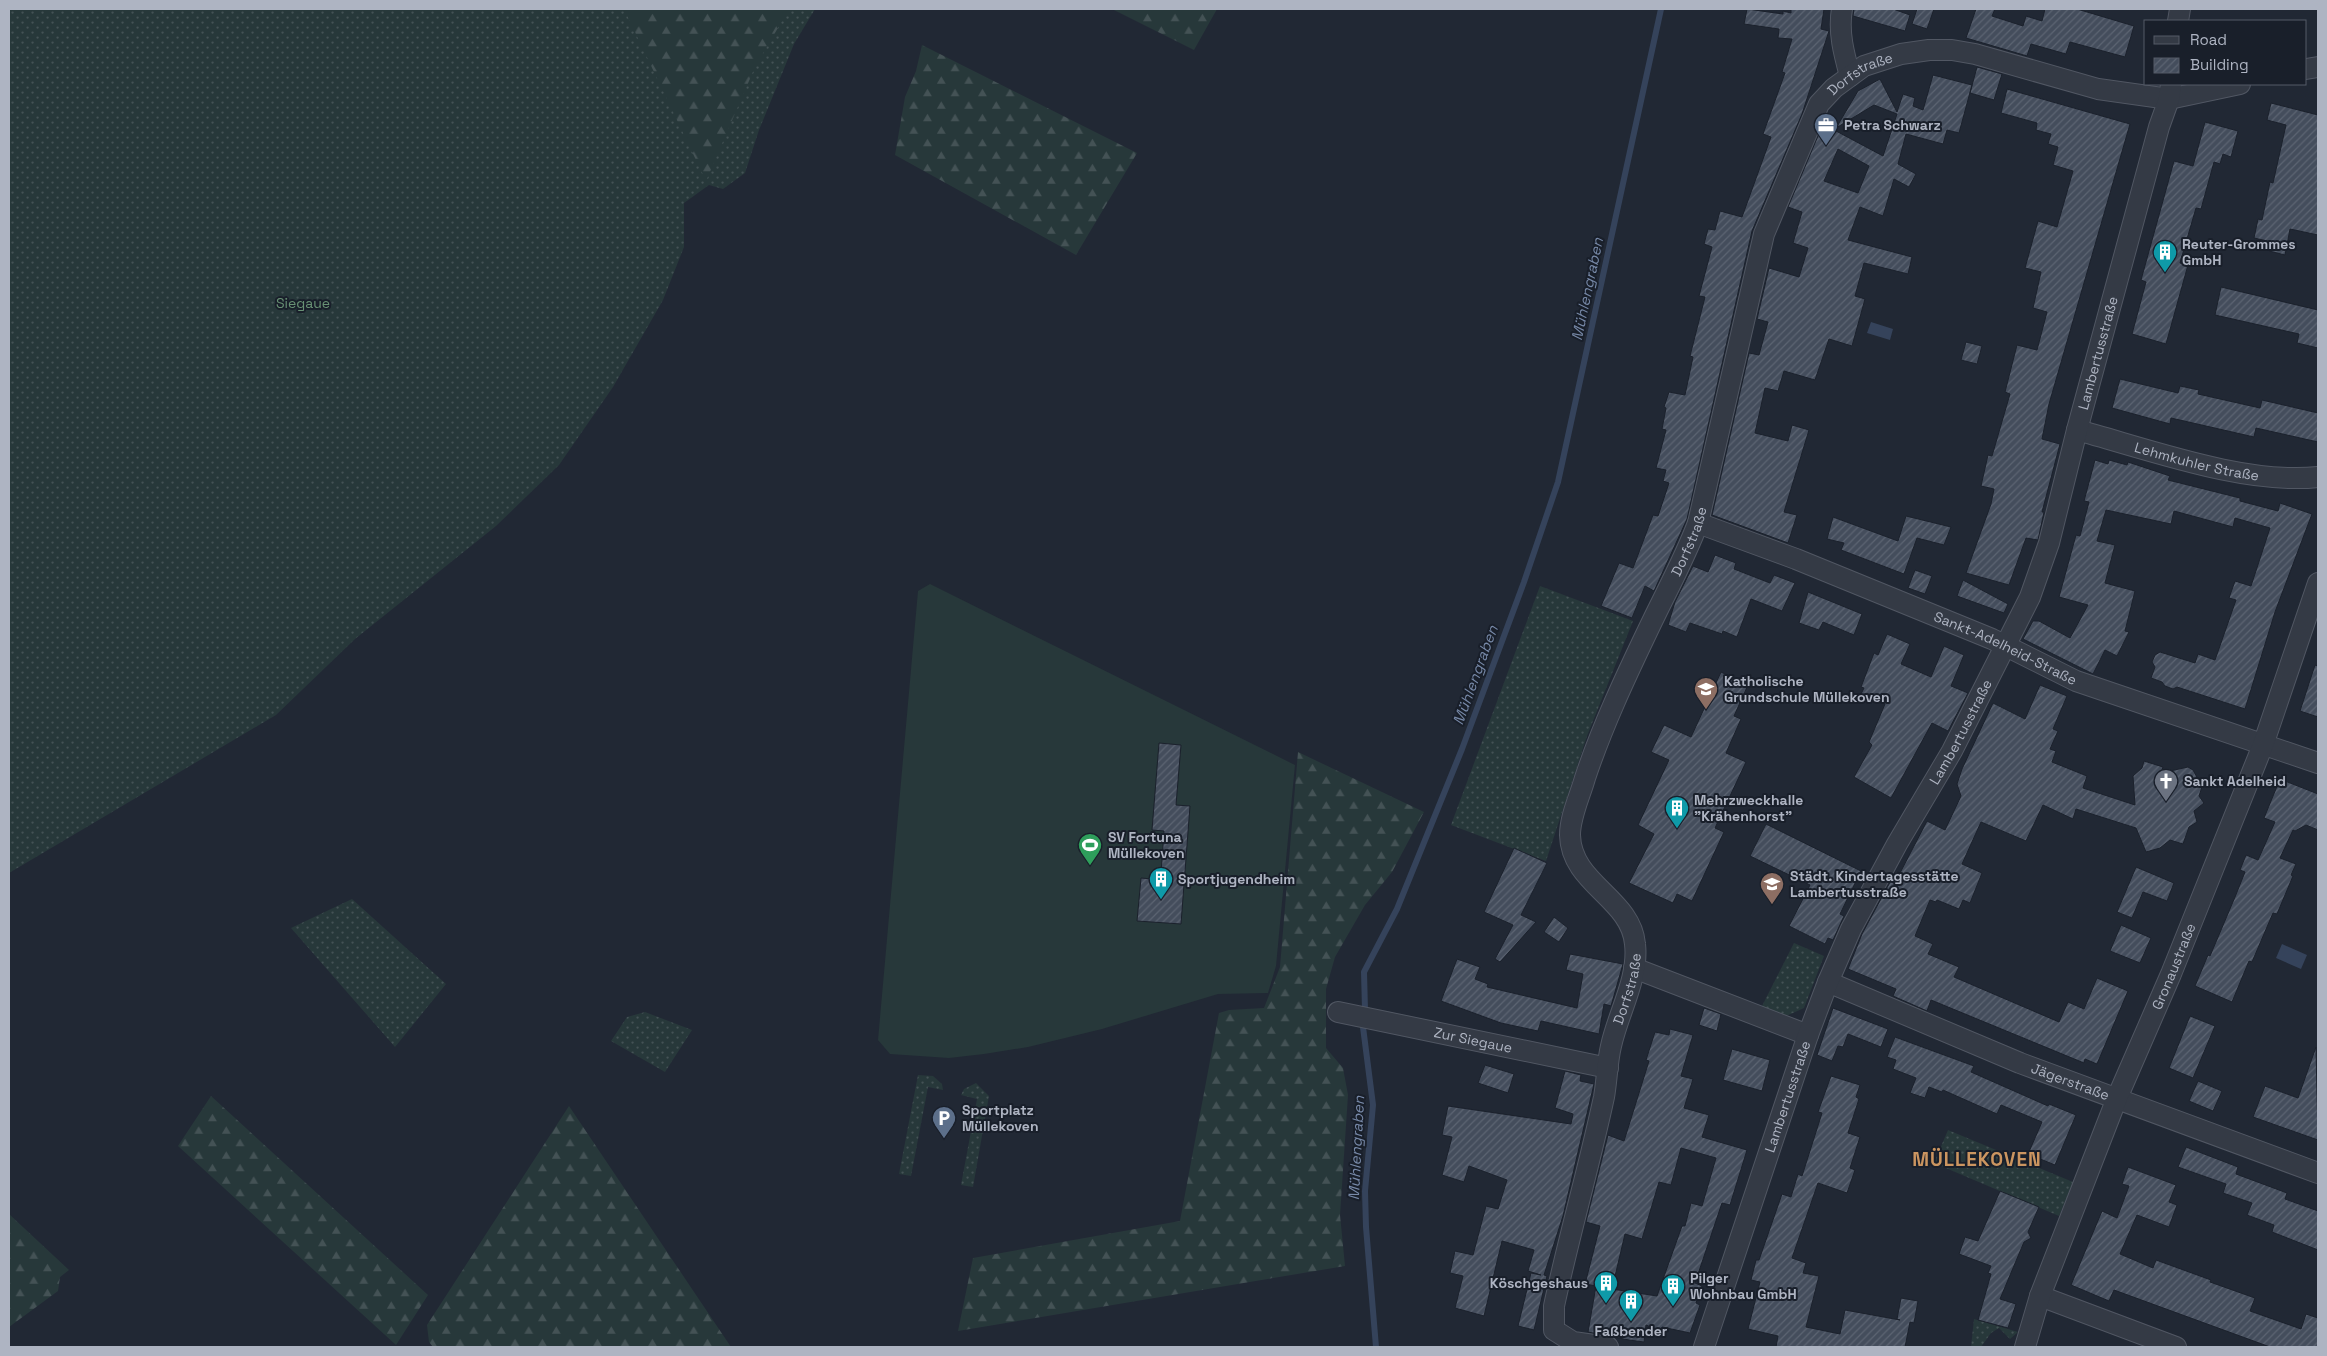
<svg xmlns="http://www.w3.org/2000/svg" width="2327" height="1356" viewBox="0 0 2327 1356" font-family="'Space Grotesk',sans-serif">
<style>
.grass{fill:url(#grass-dots)}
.forest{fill:url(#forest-firs)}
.pitch{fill:#27383a}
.water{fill:#35435b}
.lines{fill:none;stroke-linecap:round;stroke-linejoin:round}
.stream{stroke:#35435b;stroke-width:6}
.building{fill:url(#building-hatch);stroke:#1b212c;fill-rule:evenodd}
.minor-casing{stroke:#515763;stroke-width:22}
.minor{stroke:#343a45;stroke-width:20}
.labels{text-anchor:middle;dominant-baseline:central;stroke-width:4;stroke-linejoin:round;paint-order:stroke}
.street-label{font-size:14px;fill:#aeb4c2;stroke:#191f2a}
.poi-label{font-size:14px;font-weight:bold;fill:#aeb4c2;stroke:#191f2a;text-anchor:start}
.park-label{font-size:14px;fill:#689174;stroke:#191f2a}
.water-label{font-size:15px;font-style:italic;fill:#788aa9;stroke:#191f2a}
.district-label{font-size:19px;font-weight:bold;letter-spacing:1px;fill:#cb9560;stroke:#191f2a}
</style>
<defs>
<pattern id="grass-dots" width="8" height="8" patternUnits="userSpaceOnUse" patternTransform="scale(1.25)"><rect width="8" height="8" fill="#27383a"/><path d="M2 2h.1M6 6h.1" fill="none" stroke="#445255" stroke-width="1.8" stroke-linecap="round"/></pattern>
<pattern id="forest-firs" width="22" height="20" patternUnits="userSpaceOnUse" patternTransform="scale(1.25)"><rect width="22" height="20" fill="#27383a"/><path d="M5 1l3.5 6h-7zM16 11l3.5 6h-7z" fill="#445255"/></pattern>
<pattern id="building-hatch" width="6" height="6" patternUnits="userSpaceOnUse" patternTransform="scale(1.25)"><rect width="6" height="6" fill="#444d5c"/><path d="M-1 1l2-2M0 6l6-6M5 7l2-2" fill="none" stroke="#5c6472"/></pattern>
</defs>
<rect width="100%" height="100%" fill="#212834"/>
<path class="grass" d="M 9,9 L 815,9 L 794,44 L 759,130 L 745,173 L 723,189 L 709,185 L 684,203 L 684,247 L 663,300 L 613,387 L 559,465 L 496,526 L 355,639 L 276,715 L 9,873 Z
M 1540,586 L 1633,621 L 1587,736 L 1546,861 L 1451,825 Z
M 352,899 L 446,984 L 395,1047 L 291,928 Z
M 1794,943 L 1824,956 L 1804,1008 L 1784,1017 L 1761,1008 Z
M 645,1012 L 692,1030 L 665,1072 L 611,1041 L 627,1017 Z
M 918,1075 L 933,1076 L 942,1084 L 943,1090 L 928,1087 L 911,1176 L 899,1174 Z
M 976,1083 L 989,1096 L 973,1187 L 961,1185 L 977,1099 L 961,1095 L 964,1089 Z
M 1948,1130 L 2073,1182 L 2059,1216 L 1934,1163 Z
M 1974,1319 L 2018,1332 L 2010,1339 L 1999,1328 L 1991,1333 L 1981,1347 L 1971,1347 Z"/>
<path class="forest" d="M 624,9 L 789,9 L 755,67 L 706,181 Z
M 1112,9 L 1217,9 L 1194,50 Z
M 922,45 L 1137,153 L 1076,255 L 895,155 L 905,97 L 916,71 Z
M 1298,752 L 1424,812 L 1392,872 L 1365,905 L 1335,957 L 1326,989 L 1326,1048 L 1343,1068 L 1348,1095 L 1340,1215 L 1345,1266 L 958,1331 L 973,1258 L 1180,1221 L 1219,1013 L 1229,1010 L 1264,1008 L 1280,967 Z
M 211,1096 L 428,1295 L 396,1345 L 178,1146 Z
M 569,1106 L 731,1347 L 433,1347 L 429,1342 L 427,1325 Z
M 9,1214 L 69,1270 L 60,1277 L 58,1291 L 9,1327 Z"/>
<path class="pitch" d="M 930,584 L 1295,765 L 1276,966 L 1268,993 L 1218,994 L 1102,1029 L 1028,1047 L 984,1054 L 949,1058 L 890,1054 L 878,1040 L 918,591 Z"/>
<path class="water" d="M 1871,322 L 1893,329 L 1890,340 L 1867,333 Z
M 2282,944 L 2307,955 L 2301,969 L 2276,958 Z"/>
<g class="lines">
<path class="stream" d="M 1376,1347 L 1366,1227 L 1365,1191 L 1373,1105 L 1363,1027 L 1365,1010 L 1364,972 L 1397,909 L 1462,749 L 1524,582 L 1558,482 L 1661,9"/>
</g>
<path class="building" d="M 1747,9 L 1783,14 L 1783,11 L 1791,13 L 1791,9 L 1824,9 L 1821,29 L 1829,31 L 1802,114 L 1752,231 L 1687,519 L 1654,591 L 1645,586 L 1632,618 L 1601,606 L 1619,563 L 1633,568 L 1653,515 L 1658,516 L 1669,483 L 1663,481 L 1666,470 L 1656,468 L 1666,430 L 1662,429 L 1666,408 L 1664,407 L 1669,392 L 1685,395 L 1693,357 L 1690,356 L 1705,297 L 1699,296 L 1712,247 L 1704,244 L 1708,229 L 1715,230 L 1720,211 L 1742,217 L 1771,137 L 1763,134 L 1785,73 L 1782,72 L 1792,39 L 1778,38 L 1779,29 L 1744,24 Z
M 1854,9 L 1893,9 L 1910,15 L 1905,31 L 1853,16 Z
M 1917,9 L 1934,9 L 1927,29 L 1912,24 Z
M 1976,9 L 1995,9 L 1992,16 L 2023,26 L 2026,16 L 2042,21 L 2045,9 L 2077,9 L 2134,26 L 2125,57 L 2070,42 L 2066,54 L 2031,44 L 2027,56 L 1966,38 Z
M 1977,67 L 2002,74 L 1994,100 L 1970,93 Z
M 1933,75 L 1972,85 L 1959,133 L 1947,130 L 1943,144 L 1906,134 L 1898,164 L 1916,174 L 1909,187 L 1894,179 L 1883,216 L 1860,207 L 1848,240 L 1912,257 L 1908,274 L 1864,263 L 1855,296 L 1865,299 L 1852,346 L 1829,339 L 1815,380 L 1784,371 L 1778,391 L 1765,388 L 1755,433 L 1788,441 L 1792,425 L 1809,430 L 1784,512 L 1797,515 L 1788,543 L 1712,515 L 1749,353 L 1759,355 L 1768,322 L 1757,319 L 1769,268 L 1799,277 L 1808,248 L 1793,243 L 1802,212 L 1788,207 L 1823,124 L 1883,156 L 1897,114 L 1874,105 L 1836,128 L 1858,91 L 1880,79 L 1897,112 L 1903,94 L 1915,98 L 1913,106 L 1923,110 ZM 1838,149 L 1869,166 L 1858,193 L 1824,181 Z
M 2007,89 L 2130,124 L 2049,404 L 2042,439 L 2060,444 L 2042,512 L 2044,512 L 2038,540 L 2026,538 L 2009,585 L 1966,573 L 1991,504 L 1994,489 L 1981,486 L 1988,455 L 1992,456 L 2010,394 L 2005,392 L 2017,345 L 2037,350 L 2047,312 L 2033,308 L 2041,272 L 2025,268 L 2038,221 L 2057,227 L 2073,171 L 2053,165 L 2058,147 L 2048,144 L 2051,134 L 2036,130 L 2037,123 L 2001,113 Z
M 2271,103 L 2318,115 L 2318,235 L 2290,229 L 2285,255 L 2269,251 L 2272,242 L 2254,238 L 2258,219 L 2262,220 L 2270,182 L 2273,183 L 2286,125 L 2267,120 Z
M 2205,122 L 2238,131 L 2231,157 L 2223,154 L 2220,164 L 2214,162 L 2201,209 L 2196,208 L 2180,263 L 2188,265 L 2166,344 L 2132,334 L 2146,282 L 2141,280 L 2174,161 L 2193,166 Z
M 2221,287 L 2318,310 L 2318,348 L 2297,343 L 2299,334 L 2215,315 Z
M 1966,342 L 1982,346 L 1977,364 L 1961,360 Z
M 2120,379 L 2178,393 L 2180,386 L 2199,390 L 2198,394 L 2260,408 L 2262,400 L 2318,413 L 2318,442 L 2256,428 L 2254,437 L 2171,418 L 2170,424 L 2112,408 Z
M 2095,460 L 2108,464 L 2109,460 L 2127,465 L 2128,462 L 2170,476 L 2168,480 L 2240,498 L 2240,501 L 2278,511 L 2280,503 L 2312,514 L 2275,612 L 2245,709 L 2177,687 L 2173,689 L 2165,686 L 2162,682 L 2151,678 L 2155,667 L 2152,662 L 2155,655 L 2160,652 L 2195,663 L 2198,654 L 2215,660 L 2236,600 L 2229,598 L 2235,581 L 2251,586 L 2270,528 L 2235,518 L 2233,527 L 2174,511 L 2171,524 L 2106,510 L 2097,541 L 2115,545 L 2105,583 L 2135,591 L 2125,631 L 2129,632 L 2117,656 L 2105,650 L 2093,674 L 2023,639 L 2033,621 L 2039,621 L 2070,638 L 2088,605 L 2059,597 L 2076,535 L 2080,536 L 2089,502 L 2084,501 Z
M 1906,516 L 1951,527 L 1944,545 L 1917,538 L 1904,574 L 1841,550 L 1844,543 L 1827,539 L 1833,517 L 1898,541 Z
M 1715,555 L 1736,563 L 1734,569 L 1770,583 L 1774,575 L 1795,583 L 1782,611 L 1751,599 L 1737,637 L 1723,631 L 1722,634 L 1690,623 L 1686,632 L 1668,625 L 1675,602 L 1693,566 L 1708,572 Z
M 1915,570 L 1932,576 L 1925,594 L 1908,588 Z
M 1963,580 L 2008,604 L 2004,613 L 1957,596 Z
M 1808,592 L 1862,614 L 1854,635 L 1823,622 L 1819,630 L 1799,623 Z
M 1887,634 L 1910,644 L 1901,664 L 1931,677 L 1944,646 L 1964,655 L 1951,686 L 1968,693 L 1948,731 L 1932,723 L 1891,798 L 1854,777 L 1872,745 L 1869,742 L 1885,704 L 1861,694 L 1864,688 L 1861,687 L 1874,653 L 1878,655 Z
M 2315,665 L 2318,666 L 2318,717 L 2300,711 Z
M 1721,672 L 1748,685 L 1734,716 L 1741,719 L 1726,753 L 1746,762 L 1715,828 L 1724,832 L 1692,901 L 1677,894 L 1673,903 L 1629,883 L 1654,834 L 1638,825 L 1669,760 L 1651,752 L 1664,725 L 1691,737 Z
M 2040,685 L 2067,696 L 2053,729 L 2058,731 L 2050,749 L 2056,751 L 2052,762 L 2087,776 L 2083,788 L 2135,805 L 2133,776 L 2142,768 L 2144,761 L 2163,767 L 2161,773 L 2188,767 L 2193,770 L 2198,779 L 2204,781 L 2199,796 L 2204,803 L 2194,811 L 2197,822 L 2189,827 L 2183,844 L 2170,840 L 2160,848 L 2146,852 L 2136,828 L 2076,809 L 2073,819 L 2043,805 L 2026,841 L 1981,822 L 1962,864 L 1982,873 L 1970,903 L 1963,900 L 1959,909 L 1937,900 L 1936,902 L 1930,900 L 1915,936 L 1933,944 L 1928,954 L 1959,967 L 1954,977 L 2059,1022 L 2068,1002 L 2084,1009 L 2097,978 L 2128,991 L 2097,1064 L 2085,1059 L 2084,1063 L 1931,1000 L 1927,1011 L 1893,996 L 1896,989 L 1848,969 L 1862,934 L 1896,871 L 1900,873 L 1927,821 L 1945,830 L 1961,796 L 1957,784 L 1962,769 L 1993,703 L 2025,719 Z
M 1159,743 L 1181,745 L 1176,805 L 1190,806 L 1181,924 L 1137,921 L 1141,878 L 1152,879 L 1152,873 L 1161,873 L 1164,831 L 1152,830 Z
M 2280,779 L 2318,794 L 2318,830 L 2306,825 L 2295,831 L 2293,830 L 2280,858 L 2296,864 L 2291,875 L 2293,876 L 2277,914 L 2273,913 L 2252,962 L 2249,961 L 2232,1002 L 2195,986 L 2208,955 L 2210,956 L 2235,897 L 2245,872 L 2240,870 L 2246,855 L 2258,860 L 2275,822 L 2264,818 Z
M 1766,824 L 1861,871 L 1840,914 L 1844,916 L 1833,940 L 1828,938 L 1825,944 L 1789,926 L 1810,885 L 1750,856 Z
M 1514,848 L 1547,863 L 1521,915 L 1536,922 L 1500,962 L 1495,959 L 1513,925 L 1484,912 Z
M 2136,867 L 2174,883 L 2167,901 L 2143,892 L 2132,918 L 2117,912 Z
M 1554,917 L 1568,928 L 1559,942 L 1544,932 Z
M 2121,925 L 2151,938 L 2140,963 L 2110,951 Z
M 1570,954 L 1623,964 L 1611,1006 L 1604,1004 L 1599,1034 L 1541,1021 L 1538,1031 L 1501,1023 L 1441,1001 L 1457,959 L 1480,967 L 1475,979 L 1488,984 L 1487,987 L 1577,1008 L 1583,974 L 1566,970 Z
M 1704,1008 L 1721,1014 L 1717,1031 L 1699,1025 Z
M 1833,1008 L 1888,1029 L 1881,1047 L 1848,1034 L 1843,1047 L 1838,1046 L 1832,1061 L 1817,1055 Z
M 2190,1016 L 2215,1026 L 2193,1078 L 2169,1068 Z
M 1670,1029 L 1693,1035 L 1681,1076 L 1693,1079 L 1684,1108 L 1709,1115 L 1702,1137 L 1747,1150 L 1730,1205 L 1722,1203 L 1695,1283 L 1702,1286 L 1696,1303 L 1700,1305 L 1690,1333 L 1662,1327 L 1661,1331 L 1646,1325 L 1644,1342 L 1629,1340 L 1588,1332 L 1596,1286 L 1585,1284 L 1600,1226 L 1586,1222 L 1608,1135 L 1624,1141 L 1649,1061 L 1646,1060 L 1655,1032 L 1669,1035 ZM 1681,1148 L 1716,1158 L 1702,1206 L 1691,1203 L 1685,1226 L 1682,1226 L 1657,1296 L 1612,1289 L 1625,1234 L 1642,1239 L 1659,1182 L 1671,1185 Z
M 1895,1037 L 1974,1066 L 1971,1072 L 2048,1106 L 2049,1104 L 2076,1115 L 2055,1165 L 2028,1154 L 2042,1122 L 2001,1105 L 1997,1114 L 1943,1090 L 1942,1092 L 1929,1087 L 1925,1098 L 1910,1093 L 1916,1078 L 1893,1069 L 1896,1060 L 1887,1057 Z
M 2316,1047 L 2318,1140 L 2253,1117 L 2265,1086 L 2298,1098 Z
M 1732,1049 L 1770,1060 L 1762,1091 L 1723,1080 Z
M 1485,1065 L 1514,1074 L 1508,1093 L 1478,1083 Z
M 1565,1071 L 1581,1075 L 1580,1081 L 1594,1084 L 1563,1216 L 1544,1275 L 1547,1276 L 1534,1330 L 1518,1326 L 1531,1273 L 1541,1275 L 1528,1271 L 1534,1250 L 1502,1241 L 1484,1316 L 1455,1308 L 1463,1276 L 1450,1273 L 1455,1251 L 1473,1255 L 1486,1206 L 1498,1209 L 1507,1180 L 1469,1166 L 1464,1182 L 1442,1175 L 1452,1137 L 1442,1135 L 1448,1106 L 1571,1124 L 1573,1114 L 1555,1108 Z
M 1831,1076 L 1860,1085 L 1856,1097 L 1859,1099 L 1848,1133 L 1860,1137 L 1850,1168 L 1855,1170 L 1847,1193 L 1818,1183 L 1792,1258 L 1806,1263 L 1803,1273 L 1819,1276 L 1806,1327 L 1840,1334 L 1845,1310 L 1900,1320 L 1897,1319 L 1901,1298 L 1918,1301 L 1914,1323 L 1910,1322 L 1905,1347 L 1776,1347 L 1778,1336 L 1748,1329 L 1760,1282 L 1751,1280 L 1756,1260 L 1759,1260 L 1782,1194 L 1791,1197 L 1798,1174 L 1802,1176 L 1822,1113 L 1818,1112 Z
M 2198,1081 L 2222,1091 L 2213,1111 L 2189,1101 Z
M 2186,1147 L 2238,1167 L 2236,1174 L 2287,1193 L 2285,1199 L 2318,1211 L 2318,1250 L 2272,1232 L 2274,1225 L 2247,1215 L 2252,1203 L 2223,1193 L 2226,1184 L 2178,1167 Z
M 2128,1167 L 2176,1185 L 2169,1202 L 2177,1205 L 2169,1227 L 2137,1215 L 2120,1254 L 2153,1268 L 2156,1260 L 2211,1280 L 2210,1282 L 2255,1298 L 2250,1311 L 2301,1329 L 2306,1314 L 2318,1318 L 2318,1347 L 2270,1347 L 2114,1290 L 2109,1301 L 2071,1285 L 2102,1211 L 2117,1218 L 2129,1186 L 2122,1184 Z
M 2000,1191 L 2039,1207 L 2028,1232 L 2031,1238 L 2024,1242 L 2000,1299 L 2016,1304 L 2008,1328 L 1978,1320 L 1991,1274 L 1988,1273 L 1991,1266 L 1959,1254 L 1965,1237 L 1978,1241 Z"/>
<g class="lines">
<g class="minor-casing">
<g id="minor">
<path d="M 1842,9 C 1838,32 1844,54 1850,76"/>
<path d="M 2178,21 L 2180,9"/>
<path d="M 2306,69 L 2318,67"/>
<path id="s1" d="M 2077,430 C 2148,449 2245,485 2318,477"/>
<path id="s2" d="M 1698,523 L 1796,559 L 1992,639 L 2076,681 L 2318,763"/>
<path d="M 1634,968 L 1808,1035"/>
<path id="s3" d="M 1828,982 L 2020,1063 L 2318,1173"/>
<path id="s4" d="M 1338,1012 L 1608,1068"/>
<path d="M 2040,1296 L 2176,1347"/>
<path id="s5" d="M 1608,1347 L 1573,1342 L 1554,1330 L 1554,1306 C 1569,1236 1589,1167 1604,1097 C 1607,1080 1607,1063 1611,1046 C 1618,1013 1639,979 1635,944 C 1631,898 1571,884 1570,835 C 1570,816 1580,796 1585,778 C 1602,727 1625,678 1648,630 C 1665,594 1684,560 1698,523 L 1764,234 L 1819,104 L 1834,88 L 1864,66 L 1901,54 L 1929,50 L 1952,50 L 1975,54 L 2098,89 L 2169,99 L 2240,84"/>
<path id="s6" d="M 1704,1347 L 1808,1035 L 1828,982 L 1851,929 L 1897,844 L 1952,751 L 2030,597 L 2049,543 L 2077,430 L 2159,127 L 2169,99 L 2171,84"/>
<path id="s7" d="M 2025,1347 L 2040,1296 L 2117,1098 L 2171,974 L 2263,745 L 2318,583"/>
</g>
</g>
<use href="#minor" class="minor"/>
</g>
<defs>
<g id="office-pin" transform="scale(1.25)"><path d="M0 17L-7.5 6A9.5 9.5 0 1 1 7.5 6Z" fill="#5c6f8a" stroke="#191f2a"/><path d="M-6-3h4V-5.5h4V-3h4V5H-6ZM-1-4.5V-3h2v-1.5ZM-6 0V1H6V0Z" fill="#fff"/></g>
<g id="building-pin" transform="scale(1.25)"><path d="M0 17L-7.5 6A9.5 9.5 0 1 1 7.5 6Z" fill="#0f9aa8" stroke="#191f2a"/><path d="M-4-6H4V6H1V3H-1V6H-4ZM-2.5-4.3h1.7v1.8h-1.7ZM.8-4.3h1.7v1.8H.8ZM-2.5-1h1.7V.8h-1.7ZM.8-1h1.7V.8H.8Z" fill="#fff"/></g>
<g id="school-pin" transform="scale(1.25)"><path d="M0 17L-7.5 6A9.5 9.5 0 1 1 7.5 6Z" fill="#8d6e63" stroke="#191f2a"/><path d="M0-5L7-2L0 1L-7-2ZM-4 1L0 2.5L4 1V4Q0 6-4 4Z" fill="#fff"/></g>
<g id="church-pin" transform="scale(1.25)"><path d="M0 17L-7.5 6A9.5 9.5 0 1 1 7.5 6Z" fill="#6b7280" stroke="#191f2a"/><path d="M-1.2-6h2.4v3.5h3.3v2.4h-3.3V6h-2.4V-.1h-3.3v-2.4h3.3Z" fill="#fff"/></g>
<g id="stadium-pin" transform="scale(1.25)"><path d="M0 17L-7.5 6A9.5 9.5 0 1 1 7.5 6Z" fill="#2e9e5b" stroke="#191f2a"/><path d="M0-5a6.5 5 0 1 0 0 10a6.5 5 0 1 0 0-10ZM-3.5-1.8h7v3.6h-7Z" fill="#fff"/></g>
<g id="parking-pin" transform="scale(1.25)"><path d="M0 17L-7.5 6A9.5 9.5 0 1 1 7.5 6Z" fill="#5c6f8a" stroke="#191f2a"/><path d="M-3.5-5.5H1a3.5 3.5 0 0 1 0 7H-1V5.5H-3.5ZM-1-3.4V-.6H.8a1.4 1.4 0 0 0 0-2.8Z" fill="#fff"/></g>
</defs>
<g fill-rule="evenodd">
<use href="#office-pin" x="1826" y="125"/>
<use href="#building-pin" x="2165" y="252"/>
<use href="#school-pin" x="1706" y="689"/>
<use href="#church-pin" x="2166" y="781"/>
<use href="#building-pin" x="1677" y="808"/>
<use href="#stadium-pin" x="1090" y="845"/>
<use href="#building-pin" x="1161" y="879"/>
<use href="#school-pin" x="1772" y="884"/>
<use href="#parking-pin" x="944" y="1118"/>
<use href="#building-pin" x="1606" y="1283"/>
<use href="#building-pin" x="1673" y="1286"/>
<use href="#building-pin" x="1631" y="1301"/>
</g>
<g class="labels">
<g class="street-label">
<text stroke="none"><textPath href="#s5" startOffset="1412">Dorfstraße</textPath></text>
<text stroke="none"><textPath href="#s6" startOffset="1074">Lambertusstraße</textPath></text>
<text stroke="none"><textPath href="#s1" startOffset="124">Lehmkuhler Straße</textPath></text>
<text stroke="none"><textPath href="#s5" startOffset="902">Dorfstraße</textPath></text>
<text stroke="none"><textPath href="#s2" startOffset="332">Sankt-Adelheid-Straße</textPath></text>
<text stroke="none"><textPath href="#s6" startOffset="669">Lambertusstraße</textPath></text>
<text stroke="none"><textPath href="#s7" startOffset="409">Gronaustraße</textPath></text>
<text stroke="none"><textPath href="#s5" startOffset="408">Dorfstraße</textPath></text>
<text stroke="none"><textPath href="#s4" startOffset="138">Zur Siegaue</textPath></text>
<text stroke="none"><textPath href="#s3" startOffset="262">Jägerstraße</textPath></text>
<text stroke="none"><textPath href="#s6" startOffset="264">Lambertusstraße</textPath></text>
</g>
<g class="poi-label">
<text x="1844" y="125">Petra Schwarz</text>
<text x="2182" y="244">Reuter-Grommes<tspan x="2182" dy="16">GmbH</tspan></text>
<text x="1724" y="681">Katholische<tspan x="1724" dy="16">Grundschule Müllekoven</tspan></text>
<text x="2184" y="781">Sankt Adelheid</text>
<text x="1694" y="800">Mehrzweckhalle<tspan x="1694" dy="16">"Krähenhorst"</tspan></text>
<text x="1108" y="837">SV Fortuna<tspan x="1108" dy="16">Müllekoven</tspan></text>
<text x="1790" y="876">Städt. Kindertagesstätte<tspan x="1790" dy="16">Lambertusstraße</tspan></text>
<text x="1178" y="879">Sportjugendheim</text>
<text x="962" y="1110">Sportplatz<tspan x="962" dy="16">Müllekoven</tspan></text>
<text x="1690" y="1278">Pilger<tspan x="1690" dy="16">Wohnbau GmbH</tspan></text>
<text x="1588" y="1283" text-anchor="end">Köschgeshaus</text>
<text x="1631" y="1331" text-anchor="middle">Faßbender</text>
</g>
<g class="park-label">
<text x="303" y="303">Siegaue</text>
</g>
<g class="water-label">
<text transform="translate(1587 289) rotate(-78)">Mühlengraben</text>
<text transform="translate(1475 675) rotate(-70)">Mühlengraben</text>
<text transform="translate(1356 1148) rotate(-87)">Mühlengraben</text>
</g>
<g class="district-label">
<text x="1977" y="1159">MÜLLEKOVEN</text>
</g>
</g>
<rect width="2327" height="1356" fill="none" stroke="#aeb4c2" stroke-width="20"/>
<rect x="2144" y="20" width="162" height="65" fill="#191f2a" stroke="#555b67"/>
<rect x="2154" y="36" width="25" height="8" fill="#343a45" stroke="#555b67"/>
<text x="2190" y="45" font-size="15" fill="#aeb4c2">Road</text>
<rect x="2154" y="58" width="25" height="15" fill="url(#building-hatch)" stroke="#555b67"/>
<text x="2190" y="70" font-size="15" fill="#aeb4c2">Building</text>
</svg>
